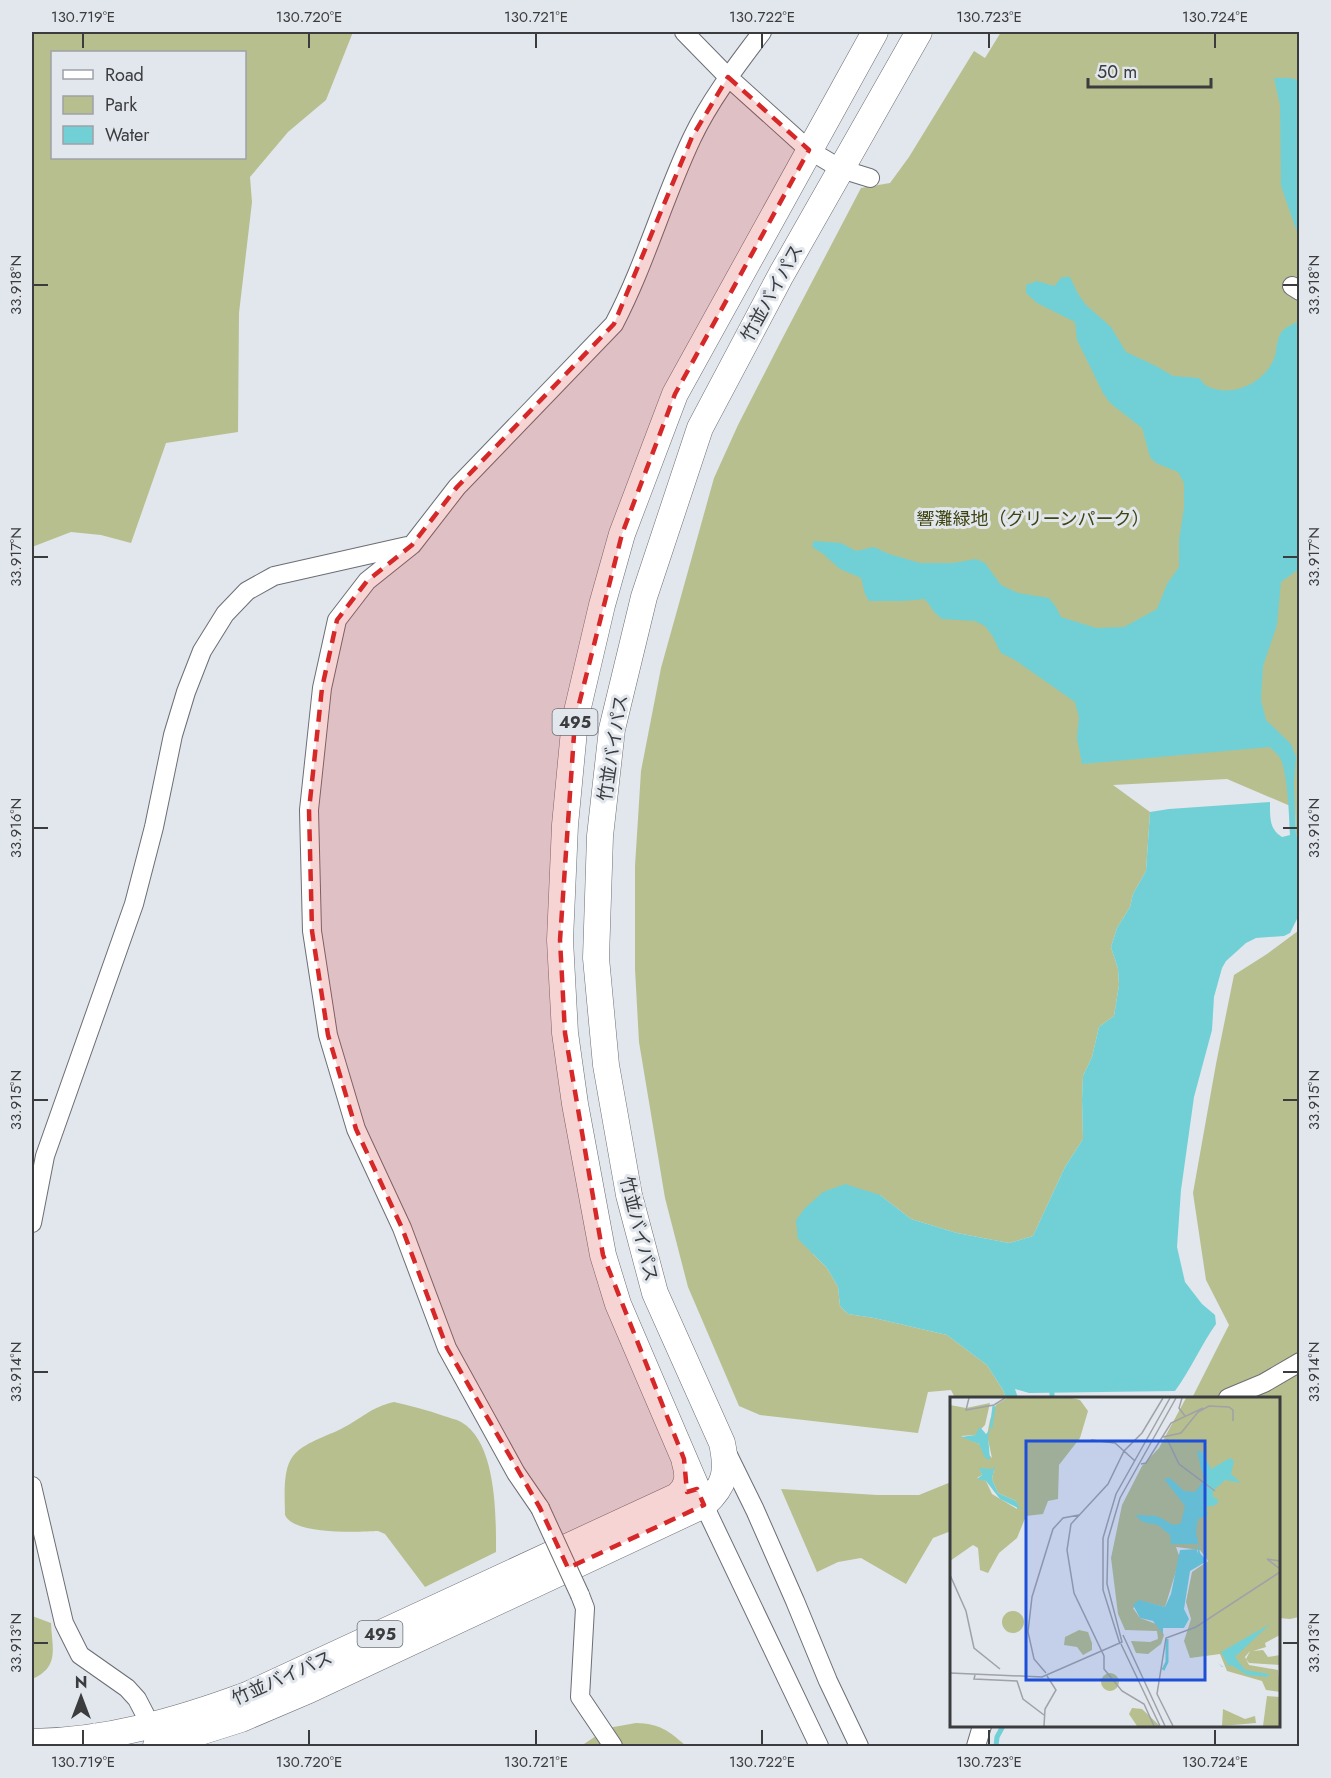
<svg xmlns="http://www.w3.org/2000/svg" width="1331" height="1778" viewBox="0 0 1331 1778" font-family="Jost,'Noto Sans JP',sans-serif">
<style>
.green{fill:#b7bf8e;fill-rule:evenodd}
.water{fill:#71d0d5}
.lines{fill:none;stroke-linecap:round;stroke-linejoin:round}
.stream{stroke:#71d0d5;stroke-width:5}
.minor-casing{stroke:#6b6e74;stroke-width:20}
.highway-casing{stroke:#6b6e74;stroke-width:27}
.minor{stroke:#fff;stroke-width:18}
.highway{stroke:#fff;stroke-width:26}
.minor-bridge-casing{stroke:#6b6e74;stroke-width:20;stroke-linecap:butt}
.minor-bridge{stroke:#fff;stroke-width:18}
.marked{fill:#d62828;fill-opacity:0.2;stroke:#d62828;stroke-width:4.5;stroke-dasharray:12 8;stroke-linejoin:round}
.ticks{fill:none;stroke:#3a3c3e;stroke-width:2}
.labels{text-anchor:middle;dominant-baseline:central;stroke-width:6;stroke-linejoin:round;paint-order:stroke}
.shield{fill:#e2e6ed;stroke:#6c6f72;stroke-width:1.5}
.shield-label{font-size:16px;font-weight:bold;fill:#3a3c3e}
.street-label{font-size:18px;fill:#3a3c3e;stroke:#e2e6ed}
.park-label{font-size:18px;fill:#3f4410;stroke:#e2e6ed}
.inset-river{fill:none;stroke:#71d0d5;stroke-width:3}
.inset-road{fill:none;stroke:#9fa2a7;stroke-width:1.5}
.view{fill:#1d4ed8;fill-opacity:0.15;stroke:#1d4ed8;stroke-width:3}
.inset-edge{fill:none;stroke:#3a3c3e;stroke-width:3}
.neatline{fill:none;stroke:#3a3c3e;stroke-width:2}
.ticks-label{font-size:15px;text-anchor:middle;fill:#3a3c3e}
</style>
<rect width="100%" height="100%" fill="#e2e6ed"/>
<path class="green" d="M 32,32 L 353,32 L 326,100 L 288,132 L 250,177 L 252,202 L 239,313 L 238,432 L 166,443 L 131,543 L 101,535 L 71,532 L 32,547 ZM 244,52 L 244,158 L 52,158 L 52,52 Z
M 1001,32 L 1299,32 L 1299,837 L 1296,835 L 1295,808 L 1227,779 L 1113,785 L 1150,812 L 1146,871 L 1133,894 L 1130,907 L 1117,928 L 1111,947 L 1118,969 L 1119,985 L 1114,1016 L 1099,1027 L 1092,1057 L 1083,1076 L 1082,1100 L 1083,1139 L 1065,1167 L 1033,1236 L 1009,1243 L 957,1233 L 911,1219 L 880,1195 L 813,1254 L 827,1268 L 838,1287 L 840,1306 L 848,1314 L 874,1318 L 947,1335 L 987,1365 L 1003,1390 L 1006,1398 L 955,1398 L 951,1390 L 928,1392 L 918,1433 L 760,1415 L 739,1406 L 688,1287 L 665,1198 L 639,1042 L 635,969 L 635,866 L 641,771 L 661,668 L 714,478 L 738,425 L 780,343 L 861,188 L 890,183 L 909,157 L 974,51 L 985,58 Z
M 1299,928 L 1299,1617 L 1290,1619 L 1279,1618 L 1278,1398 L 1192,1398 L 1229,1325 L 1206,1280 L 1193,1193 L 1216,1064 L 1234,975 L 1267,954 L 1298,931 Z
M 394,1402 C 411,1406 427,1410 444,1416 C 449,1418 456,1419 461,1422 C 497,1442 496,1517 496,1552 L 425,1587 L 385,1534 L 378,1531 C 358,1532 294,1535 285,1515 C 285,1498 282,1470 293,1456 C 303,1443 327,1436 341,1429 C 361,1419 371,1407 394,1402 Z
M 951,1482 L 951,1531 L 933,1538 L 906,1584 L 861,1558 L 838,1562 L 817,1572 L 781,1489 L 877,1495 L 919,1495 Z
M 32,1616 L 51,1623 C 52,1648 60,1667 32,1679 Z
M 636,1723 C 660,1724 668,1730 686,1746 L 581,1746 L 608,1728 Z"/>
<path class="water" d="M 1274,78 L 1290,78 L 1299,80 L 1299,238 L 1281,186 L 1280,105 Z
M 1062,277 L 1070,277 L 1078,294 L 1086,305 L 1111,327 L 1126,352 L 1156,366 L 1173,376 L 1199,378 C 1202,381 1205,386 1209,387 C 1232,397 1262,384 1273,361 C 1278,352 1275,339 1283,330 C 1288,326 1294,324 1299,321 L 1299,569 L 1281,582 L 1277,625 L 1263,666 L 1261,700 L 1266,720 L 1291,744 L 1296,757 L 1294,783 L 1296,835 L 1300,838 L 1299,915 L 1290,933 L 1284,936 L 1256,938 L 1246,943 L 1226,961 L 1222,968 L 1214,997 L 1212,1030 L 1194,1097 L 1181,1190 L 1177,1247 L 1185,1282 L 1202,1304 L 1215,1315 L 1216,1324 C 1201,1345 1191,1369 1175,1391 L 1029,1393 L 1015,1389 L 1018,1398 L 1006,1398 L 1003,1390 L 987,1365 L 947,1335 L 874,1318 L 848,1314 L 840,1306 L 838,1287 L 827,1268 L 798,1239 L 796,1220 L 805,1208 L 823,1192 L 845,1184 L 880,1195 L 911,1219 L 957,1233 L 1009,1243 L 1033,1236 L 1065,1167 L 1083,1139 L 1082,1099 L 1083,1076 L 1092,1057 L 1099,1027 L 1114,1016 L 1119,985 L 1118,969 L 1111,947 L 1117,928 L 1130,907 L 1133,894 L 1146,871 L 1150,812 L 1169,809 L 1270,802 C 1270,817 1269,829 1282,837 L 1290,835 C 1289,816 1288,773 1280,758 C 1278,754 1273,751 1270,747 L 1082,764 L 1077,738 L 1079,717 L 1075,702 L 1015,660 L 1001,653 L 993,637 L 985,626 L 975,621 L 942,619 L 935,613 L 925,599 L 903,601 L 869,601 L 865,594 L 861,578 L 840,569 L 822,553 L 812,547 L 814,541 L 841,543 L 856,551 L 874,547 L 889,554 L 920,563 L 953,563 L 976,559 L 985,563 L 1001,585 L 1018,593 L 1049,598 L 1056,607 L 1061,617 L 1096,628 L 1124,627 L 1157,609 L 1167,584 L 1179,567 L 1179,540 L 1184,508 L 1184,483 L 1178,472 L 1156,463 L 1150,457 L 1142,428 L 1110,403 L 1103,393 L 1077,340 L 1075,322 L 1037,303 L 1026,293 L 1026,285 L 1037,281 L 1054,286 Z"/>
<g class="lines">
<path class="stream" d="M 1052,1393 L 1052,1398
M 996,1746 L 997,1737 L 1003,1726"/>
<g class="minor-casing">
<path id="minor" d="M 684,32 L 728,77 L 809,150 L 841,169 L 870,178
M 1292,286 L 1300,291
M 32,1223 L 45,1156 L 134,904 L 154,827 L 173,735 L 186,692 L 202,651 L 225,614 L 247,591 L 274,576 L 407,546
M 1228,1398 L 1264,1383 L 1300,1362
M 727,1453 L 755,1510 L 795,1601 L 828,1681 L 859,1746
M 32,1486 L 64,1623 L 80,1655 L 127,1688 L 137,1699 L 151,1726
M 704,1505 L 819,1746
M 540,1508 L 516,1473 L 447,1348 L 402,1228 L 356,1129 L 328,1035 L 312,931 L 309,810 L 322,688 L 337,620 L 367,581 L 412,545 L 457,487 L 614,324 C 645,265 663,199 692,138 C 710,100 737,65 762,32
M 580,1595 L 585,1608 L 580,1697 L 613,1746
M 976,1746 L 982,1726"/>
</g>
<g class="highway-casing">
<path id="highway" d="M 704,1505 L 618,1304 L 603,1255 L 575,1104 L 565,1033 L 560,940 L 565,825 L 575,720 L 602,605 L 622,534 L 675,394 L 875,32
M 32,1742 C 106,1741 177,1721 247,1695 L 677,1496 C 688,1487 689,1476 685,1463
M 156,1746 L 241,1719 L 309,1690 L 704,1505 C 726,1485 728,1471 722,1443 L 655,1293 L 629,1195 L 606,1065 L 596,958 L 600,836 L 612,729 L 644,597 L 700,428 L 781,275 L 919,32"/>
</g>
<use href="#minor" class="minor"/>
<use href="#highway" class="highway"/>
<g class="minor-bridge-casing">
<path id="minor-bridge" d="M 540,1508 L 580,1595"/>
</g>
<use href="#minor-bridge" class="minor-bridge"/>
</g>
<path class="marked" d="M 728,77 L 809,150 L 675,394 L 622,534 L 575,720 L 560,940 L 565,1033 L 603,1255 L 684,1459 L 687,1492 L 697,1489 L 704,1505 L 568,1568 L 540,1508 L 447,1348 L 402,1228 L 356,1129 L 328,1035 L 312,931 L 309,810 L 322,688 L 337,620 L 367,581 L 412,545 L 457,487 L 614,324 L 692,137 Z"/>
<path class="ticks" d="M 83,33 L 83,48M 309,33 L 309,48M 536,33 L 536,48M 762,33 L 762,48M 989,33 L 989,48M 1215,33 L 1215,48M 33,285 L 48,285M 1283,285 L 1298,285M 33,557 L 48,557M 1283,557 L 1298,557M 33,828 L 48,828M 1283,828 L 1298,828M 33,1100 L 48,1100M 1283,1100 L 1298,1100M 33,1372 L 48,1372M 1283,1372 L 1298,1372M 33,1643 L 48,1643M 1283,1643 L 1298,1643M 83,1730 L 83,1745M 309,1730 L 309,1745M 536,1730 L 536,1745M 762,1730 L 762,1745M 989,1730 L 989,1745M 1215,1730 L 1215,1745"/>
<g class="labels">
<g class="shield">
<rect x="552.5" y="709" width="45" height="26" rx="4.5"/>
<rect x="357.5" y="1621" width="45" height="26" rx="4.5"/>
</g>
<g class="shield-label">
<text x="575" y="722">495</text>
<text x="380" y="1634">495</text>
</g>
<g class="street-label">
<text transform="translate(772 293) rotate(-61)">竹並バイパス</text>
<text transform="translate(613 748) rotate(-81)">竹並バイパス</text>
<text transform="translate(639 1229) rotate(76)">竹並バイパス</text>
<text transform="translate(282 1678) rotate(-24)">竹並バイパス</text>
</g>
<g class="park-label">
<text x="1033" y="519">響灘緑地（グリーンパーク）</text>
</g>
</g>
<g transform="translate(950 1397)">
<rect width="330" height="330" fill="#e2e6ed"/>
<path d="M 57,1 L 122,1 L 130,3 L 138,14 L 130,41 L 109,68 L 108,102 L 98,104 L 93,117 L 76,119 L 67,141 L 49,156 L 38,176 L 30,173 L 28,151 L 23,148 L 0,164 L 0,8 L 16,11 L 40,6 L 35,28 L 25,38 L 11,39 L 29,47 L 42,61 L 37,38 L 40,23 L 46,8 ZM 30,72 L 44,72 L 42,82 L 48,96 L 66,104 L 67,112 L 42,97 L 36,84 L 27,81 L 32,78 ZM 236,1 L 330,1 L 330,238 L 315,246 L 316,250 L 303,254 L 313,253 L 318,260 L 330,258 L 330,268 L 299,266 L 296,262 L 300,254 L 295,260 L 299,268 L 328,273 L 330,295 L 316,293 L 312,284 L 277,274 L 270,257 L 240,261 L 234,244 L 241,222 L 236,205 L 242,175 L 258,164 L 250,153 L 226,150 L 230,161 L 215,210 L 194,205 L 183,211 L 190,221 L 209,228 L 214,238 L 211,247 L 198,257 L 186,256 L 181,244 L 200,245 L 208,242 L 207,234 L 175,233 L 168,217 L 161,161 L 172,108 L 192,69 L 209,51 ZM52 225a11 11 0 1 1 22 0a11 11 0 1 1-22 0ZM 129,233 L 138,235 L 142,246 L 142,253 L 133,258 L 127,250 L 114,248 L 115,240 ZM151 285a9 9 0 1 1 18 0a9 9 0 1 1-18 0ZM 317,299 L 330,300 L 330,329 L 313,329 ZM 182,311 L 192,312 L 210,329 L 187,329 L 179,317 ZM 273,312 L 295,322 L 305,319 L 306,326 L 272,329 Z" fill="#b7bf8e" fill-rule="evenodd"/>
<path d="M 30,30 L 36,37 L 42,31 L 38,38 L 40,63 L 35,61 L 29,47 L 11,40 L 25,38 ZM 247,54 L 252,55 L 261,72 L 280,61 L 284,64 L 281,77 L 291,86 L 275,83 L 263,94 L 263,100 L 269,103 L 266,108 L 256,110 L 258,118 L 248,122 L 246,134 L 250,156 L 257,164 L 240,174 L 234,212 L 239,222 L 234,231 L 213,231 L 213,237 L 203,224 L 190,221 L 183,208 L 189,203 L 215,210 L 221,197 L 230,153 L 247,152 L 248,157 L 248,147 L 221,147 L 220,138 L 208,128 L 193,125 L 185,118 L 207,119 L 223,128 L 231,126 L 235,109 L 214,82 L 220,81 L 234,94 L 245,95 L 254,83 ZM 45,68 L 42,82 L 48,96 L 66,104 L 70,112 L 50,102 L 36,84 L 27,82 L 32,78 L 29,71 L 43,72 ZM 320,227 L 285,260 L 295,273 L 319,277 L 318,280 L 297,278 L 281,268 L 272,270 L 268,266 L 263,268 L 268,266 L 273,270 L 278,268 L 271,255 Z" fill="#71d0d5"/>
<path class="inset-river" d="M 41,31 L 44,9M 213,273 L 217,265 L 217,242"/>
<path class="inset-road" d="M 19,1 L 16,13 L 44,8 L 55,1M 232,1 L 229,11 L 235,19M 213,40 L 231,36 L 248,15 L 259,9 L 279,10 L 283,13 L 283,24M 217,42 L 229,67 L 265,94M 141,43 L 165,46 L 185,64M 191,67 L 196,66 L 221,26 L 253,11M 330,164 L 317,162 L 330,172M 0,178 L 16,214 L 24,251 L 50,272M 173,238 L 215,329M 170,247 L 153,193 L 153,141 L 166,97 L 220,1M 171,247 L 210,329M 0,276 L 92,280 L 172,245 L 157,187 L 158,142 L 170,101 L 226,1M 96,276 L 84,262 L 78,235 L 82,200 L 103,132 L 113,121 L 129,118M 25,278 L 24,282 L 67,284 L 73,302 L 94,318M 94,329 L 95,312 L 106,293 L 97,279M 204,329 L 194,307 L 172,294 L 154,272 L 154,259 L 124,196 L 117,153 L 121,127 L 158,87 L 174,54 L 192,36 L 213,1M 223,329 L 207,297 L 216,241 L 246,230 L 330,175"/>
<path class="view" d="M 76,44 L 255,44 L 255,283 L 76,283 Z"/>
<rect width="330" height="330" class="inset-edge"/>
</g>
<rect width="1331" height="1778" fill="none" stroke="#e2e6ed" stroke-width="66"/>
<rect x="51" y="51" width="195" height="108" fill="#e2e6ed" stroke="#9fa2a7" stroke-width="1.5"/>
<rect x="63" y="70" width="30" height="9" fill="#ffffff" stroke="#9fa2a7" stroke-width="1.5"/>
<text x="105" y="81" font-size="18" fill="#3a3c3e">Road</text>
<rect x="63" y="96" width="30" height="18" fill="#b7bf8e" stroke="#9fa2a7" stroke-width="1.5"/>
<text x="105" y="111" font-size="18" fill="#3a3c3e">Park</text>
<rect x="63" y="126" width="30" height="18" fill="#71d0d5" stroke="#9fa2a7" stroke-width="1.5"/>
<text x="105" y="141" font-size="18" fill="#3a3c3e">Water</text>
<g transform="translate(81 1697)" stroke="#e2e6ed" stroke-width="4.5" paint-order="stroke">
<path d="M0-4.5L10 22L0 15L-10 22Z" fill="#3a3c3e"/>
<text y="-9" font-size="16" font-weight="bold" text-anchor="middle" fill="#3a3c3e">N</text>
</g>
<path d="M1088 78v9h123v-9" fill="none" stroke="#3a3c3e" stroke-width="3"/>
<text x="1097" y="78" font-size="18" fill="#3a3c3e" stroke="#e2e6ed" stroke-width="4.5" paint-order="stroke">50 m</text>
<rect x="33" y="33" width="1265" height="1712" class="neatline"/>
<g class="ticks-label">
<text x="83" y="22">130.719°E</text>
<text x="309" y="22">130.720°E</text>
<text x="536" y="22">130.721°E</text>
<text x="762" y="22">130.722°E</text>
<text x="989" y="22">130.723°E</text>
<text x="1215" y="22">130.724°E</text>
<text transform="translate(16 285) rotate(-90)" y="5">33.918°N</text>
<text transform="translate(1314 285) rotate(-90)" y="5">33.918°N</text>
<text transform="translate(16 557) rotate(-90)" y="5">33.917°N</text>
<text transform="translate(1314 557) rotate(-90)" y="5">33.917°N</text>
<text transform="translate(16 828) rotate(-90)" y="5">33.916°N</text>
<text transform="translate(1314 828) rotate(-90)" y="5">33.916°N</text>
<text transform="translate(16 1100) rotate(-90)" y="5">33.915°N</text>
<text transform="translate(1314 1100) rotate(-90)" y="5">33.915°N</text>
<text transform="translate(16 1372) rotate(-90)" y="5">33.914°N</text>
<text transform="translate(1314 1372) rotate(-90)" y="5">33.914°N</text>
<text transform="translate(16 1643) rotate(-90)" y="5">33.913°N</text>
<text transform="translate(1314 1643) rotate(-90)" y="5">33.913°N</text>
<text x="83" y="1767">130.719°E</text>
<text x="309" y="1767">130.720°E</text>
<text x="536" y="1767">130.721°E</text>
<text x="762" y="1767">130.722°E</text>
<text x="989" y="1767">130.723°E</text>
<text x="1215" y="1767">130.724°E</text>
</g>
</svg>
